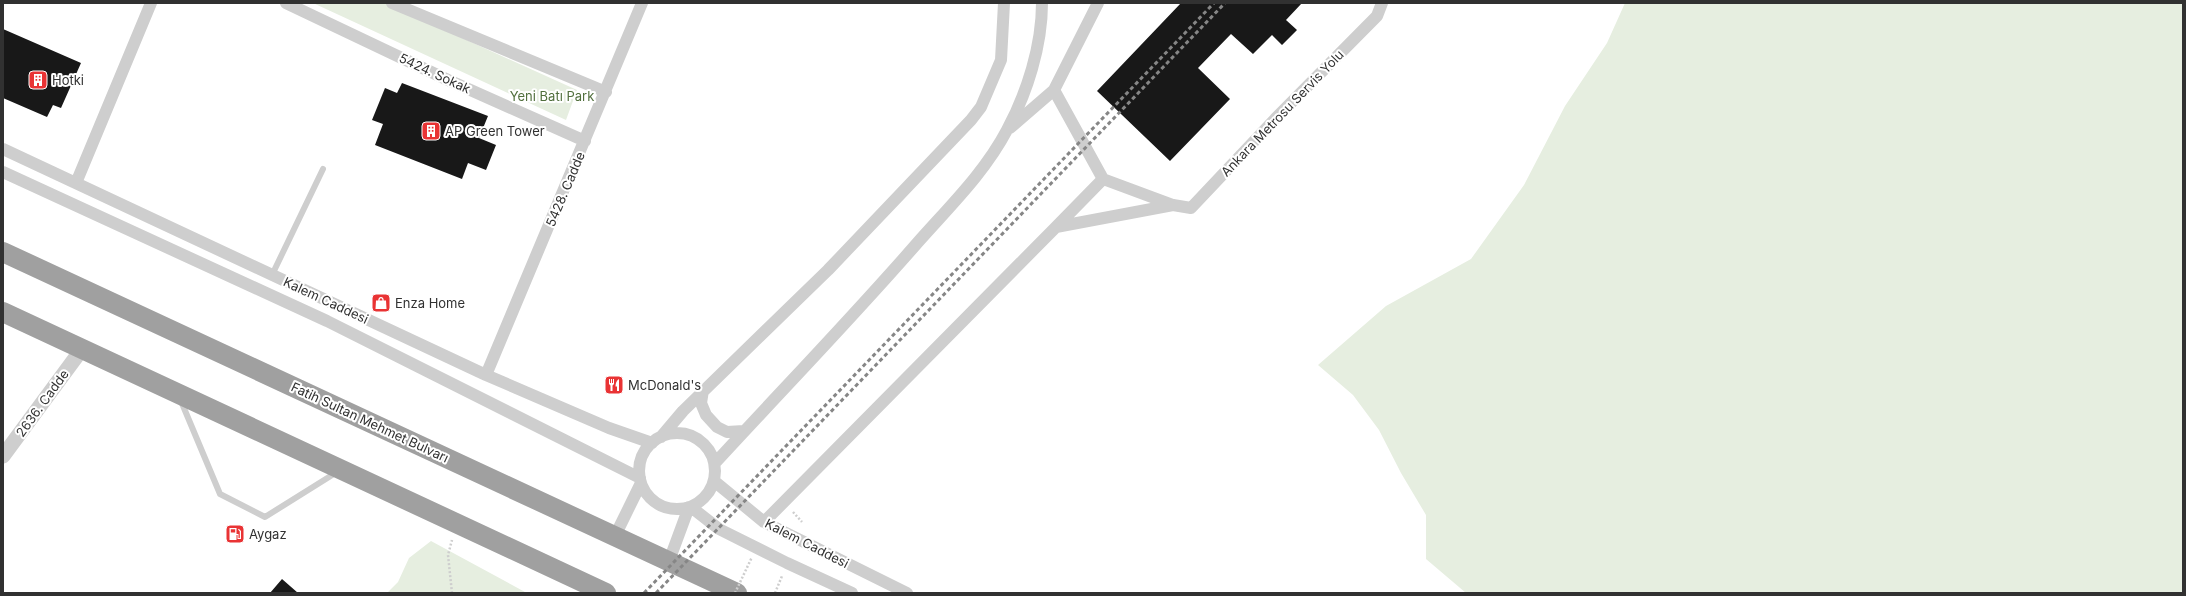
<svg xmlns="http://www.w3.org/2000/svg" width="2186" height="596" viewBox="0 0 2186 596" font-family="Inter,sans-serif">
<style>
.green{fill:#e6eee0}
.building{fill:#181818}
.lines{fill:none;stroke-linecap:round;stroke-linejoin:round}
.path{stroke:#cecece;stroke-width:2.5;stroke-dasharray:2 2;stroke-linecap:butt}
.service{stroke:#cecece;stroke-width:6}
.minor{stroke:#cecece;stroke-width:12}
.tertiary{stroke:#cecece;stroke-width:15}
.trunk{stroke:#a0a0a0;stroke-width:20}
.rail{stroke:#868686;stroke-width:3;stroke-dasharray:4 3;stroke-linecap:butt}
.path-bridge{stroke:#cecece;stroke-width:2.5;stroke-dasharray:2 2;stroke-linecap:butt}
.labels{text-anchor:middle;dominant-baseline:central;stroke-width:4;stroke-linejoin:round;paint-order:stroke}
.street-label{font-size:13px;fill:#313131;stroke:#fff}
.poi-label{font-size:13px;fill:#313131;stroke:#fff;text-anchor:start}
.park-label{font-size:13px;fill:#516f3d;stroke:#fff}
</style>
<rect width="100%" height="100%" fill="#fff"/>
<path class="green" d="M 313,3 L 385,3 L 577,90 L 566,120 Z
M 1625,3 L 2183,3 L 2183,593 L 1466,593 L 1426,559 L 1426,515 L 1401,473 L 1379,430 L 1353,395 L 1318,365 L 1386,306 L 1471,259 L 1524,185 L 1565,106 L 1607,43 Z
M 431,541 L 525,592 L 387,593 L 398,582 L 409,558 Z"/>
<path class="building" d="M 1181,3 L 1302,3 L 1286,20 L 1297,30 L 1282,45 L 1272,35 L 1253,54 L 1231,34 L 1198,68 L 1230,99 L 1170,161 L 1097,91 Z
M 3,29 L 81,63 L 61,108 L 53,105 L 47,117 L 3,98 Z
M 402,83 L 488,116 L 479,138 L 496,145 L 486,170 L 468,163 L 462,179 L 375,145 L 383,124 L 372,120 L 385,88 L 397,93 Z
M 282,579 L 298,593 L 270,593 Z"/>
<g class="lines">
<path class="path" d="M 793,512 L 802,522
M 452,593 L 448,555 L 452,540
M 775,593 L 782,576"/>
<path class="service" d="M 272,275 L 323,169
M 181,401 L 220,494 L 265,517 L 337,472"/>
<path class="minor" d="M 286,3 L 448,80 L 585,141
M 392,3 L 606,92
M 1054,90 L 1103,179 L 1056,227
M 1010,128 L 1054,90 L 1098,3
M 3,149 L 486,375 L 609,428 L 652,443
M 3,172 L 327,321 L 640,478
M 1103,179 L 1173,205 L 1191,208 L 1275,119 L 1377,16 L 1382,3
M 76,183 L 151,3
M 486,375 L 642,3
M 703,390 L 701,403 L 706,415 L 717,427 L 727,432 L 744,431
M639 471a38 38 0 1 1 76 0a38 38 0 1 1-76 0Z
M 661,437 L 683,411 L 828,270 L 971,120 L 981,107 L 1001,60 L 1004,3
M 715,463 C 783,389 853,317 919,241 C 950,206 985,172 1007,130 C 1027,93 1042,46 1042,3
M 714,481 L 764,522 L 907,593
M 691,507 L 719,529 L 787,563 L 852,593
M 764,522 L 1056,227 L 1173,205
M 615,536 L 641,483
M 669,561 L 689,507"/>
<path class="tertiary" d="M 3,456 L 82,349"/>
<path class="trunk" d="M 3,252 L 737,593
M 3,312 L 606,593"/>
<path class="rail" d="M 644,593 L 1214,3
M 656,593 L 1225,3"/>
<path class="path-bridge" d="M 735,593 L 752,557"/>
</g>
<defs>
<g id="building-square" transform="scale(1)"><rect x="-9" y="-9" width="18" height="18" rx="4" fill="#e93334" stroke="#fff"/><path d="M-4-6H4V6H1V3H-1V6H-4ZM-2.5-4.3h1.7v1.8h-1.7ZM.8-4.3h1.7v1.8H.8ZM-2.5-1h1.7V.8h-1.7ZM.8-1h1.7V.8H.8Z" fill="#fff"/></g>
<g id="shop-square" transform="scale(1)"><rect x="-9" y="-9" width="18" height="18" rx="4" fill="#e93334" stroke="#fff"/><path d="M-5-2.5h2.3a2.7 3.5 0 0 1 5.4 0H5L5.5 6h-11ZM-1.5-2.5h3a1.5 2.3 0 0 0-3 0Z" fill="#fff"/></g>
<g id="restaurant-square" transform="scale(1)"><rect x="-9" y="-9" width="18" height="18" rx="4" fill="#e93334" stroke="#fff"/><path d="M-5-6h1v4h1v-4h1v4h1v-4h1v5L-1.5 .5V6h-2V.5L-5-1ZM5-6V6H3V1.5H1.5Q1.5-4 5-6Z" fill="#fff"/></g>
<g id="fuel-square" transform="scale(1)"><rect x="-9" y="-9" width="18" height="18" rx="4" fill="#e93334" stroke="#fff"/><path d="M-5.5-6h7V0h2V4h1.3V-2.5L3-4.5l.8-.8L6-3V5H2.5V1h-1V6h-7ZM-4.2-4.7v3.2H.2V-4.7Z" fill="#fff"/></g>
</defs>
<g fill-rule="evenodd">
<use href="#building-square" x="38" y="80"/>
<use href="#building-square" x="431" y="131"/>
<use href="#shop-square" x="381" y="303"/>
<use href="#restaurant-square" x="614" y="385"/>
<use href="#fuel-square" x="235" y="534"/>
</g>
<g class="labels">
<g class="street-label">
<text transform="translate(435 73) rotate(25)">5424. Sokak</text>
<text transform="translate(1282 113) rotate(-46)">Ankara Metrosu Servis Yolu</text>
<text transform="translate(565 189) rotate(-67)">5428. Cadde</text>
<text transform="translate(326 300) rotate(25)">Kalem Caddesi</text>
<text transform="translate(42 403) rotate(-54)">2636. Cadde</text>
<text transform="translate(370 422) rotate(25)">Fatih Sultan Mehmet Bulvarı</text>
<text transform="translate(807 543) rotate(27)">Kalem Caddesi</text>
</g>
<g class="poi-label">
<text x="52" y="80">Hotki</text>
<text x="445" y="131">AP Green Tower</text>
<text x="395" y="303">Enza Home</text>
<text x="628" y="385">McDonald's</text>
<text x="249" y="534">Aygaz</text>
</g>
<g class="park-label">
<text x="552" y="96">Yeni Batı Park</text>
</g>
</g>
<rect width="2186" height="596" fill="none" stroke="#313131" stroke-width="8"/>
</svg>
